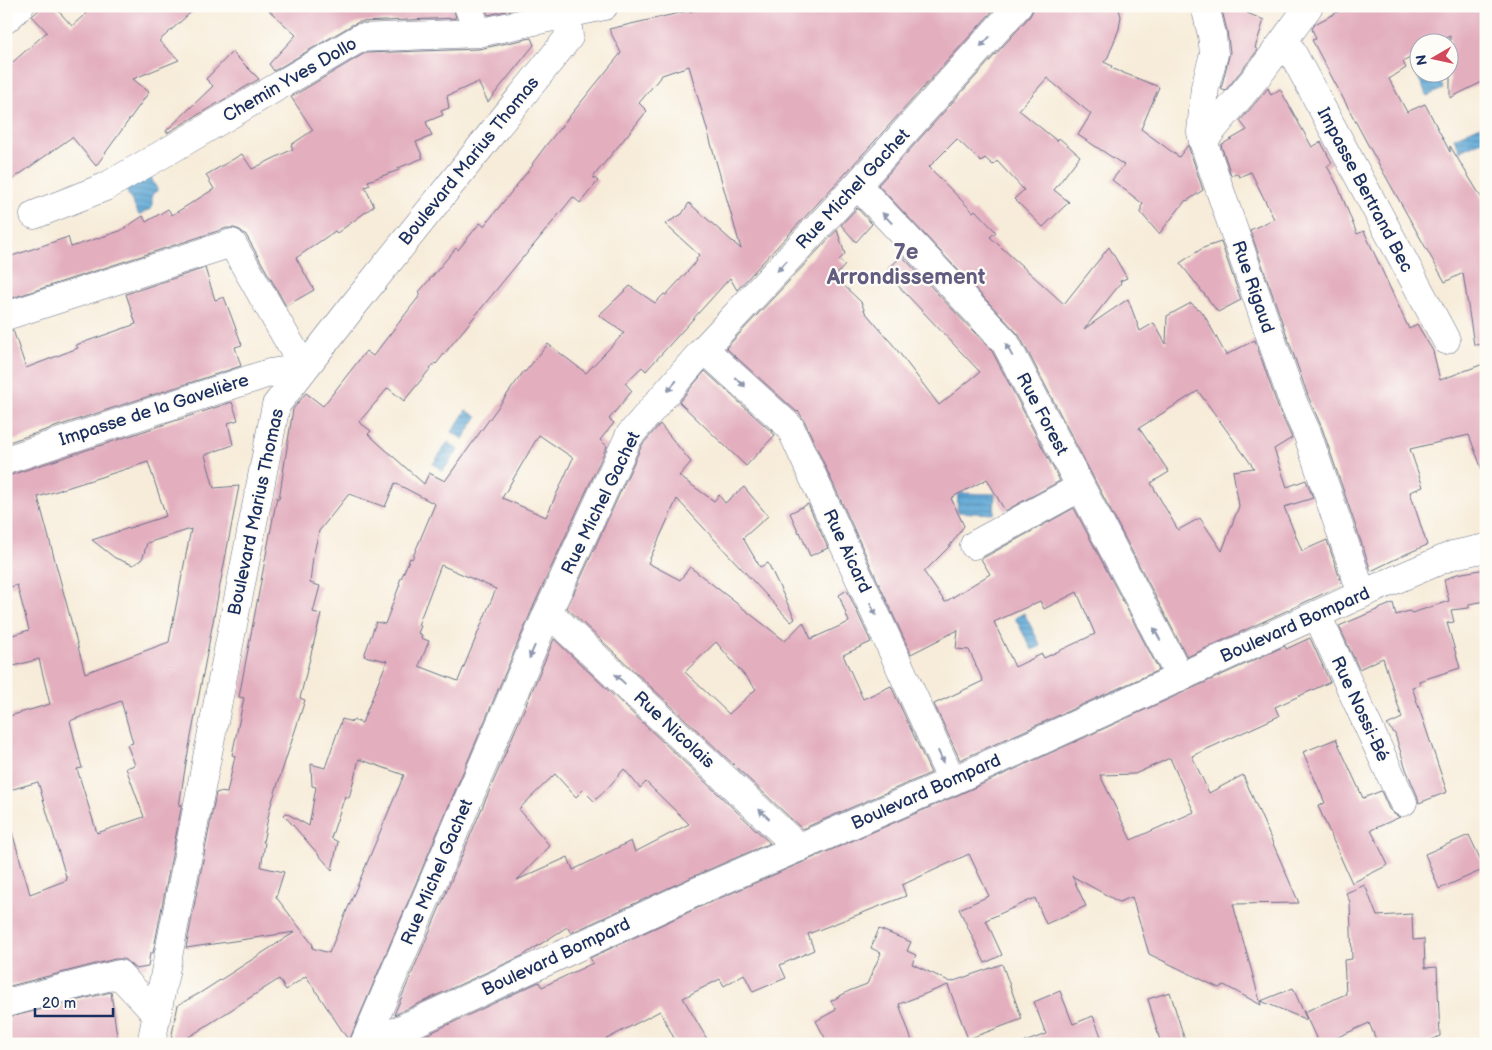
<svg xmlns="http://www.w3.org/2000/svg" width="1492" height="1050" viewBox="0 0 1492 1050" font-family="'Balsamiq Sans',sans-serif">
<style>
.water{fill:url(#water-rules);stroke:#3c6b9a}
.building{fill:#e3afbf;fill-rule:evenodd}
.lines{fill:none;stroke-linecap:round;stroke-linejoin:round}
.minor-casing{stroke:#687189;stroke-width:29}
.minor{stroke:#fff;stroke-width:28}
.oneway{fill:#8d97ae}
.labels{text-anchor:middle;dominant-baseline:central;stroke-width:4.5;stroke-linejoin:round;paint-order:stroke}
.street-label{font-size:18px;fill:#1b2f5e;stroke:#fdfcf7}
.district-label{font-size:22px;font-weight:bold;fill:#615c80;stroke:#fdfcf7}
</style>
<defs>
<pattern id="water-rules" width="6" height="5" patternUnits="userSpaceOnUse" patternTransform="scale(1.25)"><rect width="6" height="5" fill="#5da7d5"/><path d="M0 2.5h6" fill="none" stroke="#4c88b0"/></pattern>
</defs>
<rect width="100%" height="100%" fill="#fdfcf7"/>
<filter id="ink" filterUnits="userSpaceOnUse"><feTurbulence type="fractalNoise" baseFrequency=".02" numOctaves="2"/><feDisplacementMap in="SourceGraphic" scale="10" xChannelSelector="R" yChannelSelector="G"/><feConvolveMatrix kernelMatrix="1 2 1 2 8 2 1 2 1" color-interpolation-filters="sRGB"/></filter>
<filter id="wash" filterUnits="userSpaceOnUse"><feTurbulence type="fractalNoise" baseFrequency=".0096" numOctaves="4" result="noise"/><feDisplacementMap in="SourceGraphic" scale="20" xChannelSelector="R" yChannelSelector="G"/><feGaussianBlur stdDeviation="1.12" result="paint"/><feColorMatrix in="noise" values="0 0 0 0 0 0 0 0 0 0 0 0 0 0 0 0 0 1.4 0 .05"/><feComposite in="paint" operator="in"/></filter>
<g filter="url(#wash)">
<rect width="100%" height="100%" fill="#f7ecd9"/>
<path class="water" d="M 1419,58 L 1420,72 L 1435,73 L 1443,89 L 1427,96 L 1411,62 Z
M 1485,124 L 1486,139 L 1460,151 L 1454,138 Z
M 149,174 L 158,191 L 152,194 L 152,208 L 139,215 L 126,190 Z
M 466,410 L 477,417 L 463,439 L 452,432 Z
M 448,442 L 458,450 L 443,471 L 433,464 Z
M 958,493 L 995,494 L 994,514 L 957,512 Z
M 1024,613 L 1041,646 L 1032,650 L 1015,618 Z"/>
<g id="blocks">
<path class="building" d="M 43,6 L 54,6 L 72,26 L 94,6 L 198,6 L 159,41 L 179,60 L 133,79 L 149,92 L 96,166 L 72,137 L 6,184 L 6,68 L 47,32 L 32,16 Z
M 264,6 L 453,6 L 456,18 L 359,22 L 352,25 L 274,71 L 269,64 L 296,35 Z
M 485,6 L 518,6 L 519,8 L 488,15 Z
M 709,6 L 997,6 L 845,174 L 737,290 L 730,278 L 646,371 L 642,367 L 625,383 L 632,391 L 609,419 L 614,423 L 600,440 L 607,446 L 534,605 L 349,1041 L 306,976 L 286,990 L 279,979 L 178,1044 L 170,1044 L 178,1005 L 200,993 L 295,932 L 186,948 L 216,793 L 219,792 L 227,793 L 235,756 L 232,755 L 244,698 L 239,697 L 277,497 L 279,499 L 293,409 L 306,393 L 323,406 L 366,351 L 373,356 L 421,294 L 419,292 L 456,248 L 458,250 L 480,223 L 484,226 L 533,165 L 532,164 L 547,144 L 621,53 L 609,29 L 688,11 L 689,12 ZM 689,66 L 741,249 L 689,203 L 682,214 L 665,224 L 699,255 L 696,259 L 697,261 L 666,295 L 664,294 L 655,303 L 630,286 L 599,315 L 624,333 L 586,373 L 548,344 L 525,372 L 524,371 L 445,481 L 429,473 L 424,484 L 368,434 L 371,431 L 359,422 L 388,388 L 404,401 L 435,363 L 436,364 L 466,327 L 523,257 L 524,257 L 573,197 L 580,203 L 598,181 L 593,177 L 647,111 L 639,103 L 662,75 ZM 539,435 L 573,458 L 546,517 L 502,498 ZM 395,483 L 435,504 L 412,559 L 410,558 L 399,583 L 400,584 L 385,624 L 376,622 L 364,656 L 387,661 L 362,723 L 354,720 L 352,722 L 342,719 L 325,768 L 311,764 L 312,786 L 316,787 L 309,826 L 286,813 L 284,815 L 332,870 L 338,842 L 331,838 L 345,796 L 349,798 L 359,759 L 404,775 L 329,953 L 312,948 L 313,945 L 276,897 L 284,872 L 261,867 L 265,843 L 263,842 L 270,808 L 305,700 L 300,698 L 321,614 L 313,612 L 320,586 L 310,583 L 313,557 L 319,531 L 349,494 L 385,507 ZM 441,565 L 496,589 L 458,681 L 419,666 L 429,641 L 421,638 L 422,635 L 418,633 L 421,626 L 418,625 Z
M 1033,6 L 1118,6 L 1121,16 L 1119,29 L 1108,57 L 1104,62 L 1112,66 L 1111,68 L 1159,87 L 1141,129 L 1179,157 L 1188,145 L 1203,190 L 1187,201 L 1186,200 L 1159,234 L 1141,213 L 1141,207 L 1143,204 L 1112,180 L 1124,165 L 1078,135 L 1091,114 L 1047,78 L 1019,110 L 1057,141 L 1059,138 L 1080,156 L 1054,190 L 1069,202 L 1043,227 L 1014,199 L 1024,190 L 997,161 L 993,165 L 985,158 L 981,162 L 957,139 L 929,167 L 973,212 L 975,210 L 996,232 L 990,237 L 1064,304 L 1109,247 L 1127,278 L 1120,281 L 1121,283 L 1084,329 L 1128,299 L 1140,331 L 1154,323 L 1166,344 L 1167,316 L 1191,303 L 1203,313 L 1226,355 L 1255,340 L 1278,407 L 1292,438 L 1274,449 L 1287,487 L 1306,480 L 1313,498 L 1284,507 L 1302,551 L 1327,540 L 1342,585 L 1187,657 L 1019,335 L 878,185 L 1030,16 L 1033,10 ZM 1198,391 L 1254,468 L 1233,471 L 1239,506 L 1222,551 L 1200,518 L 1178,530 L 1151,483 L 1169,472 L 1139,428 Z
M 1221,6 L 1245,6 L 1247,13 L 1264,20 L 1255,48 L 1258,50 L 1225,91 L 1221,89 L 1230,52 L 1227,31 Z
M 1349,6 L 1480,6 L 1486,18 L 1486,80 L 1450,98 L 1450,36 L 1437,42 L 1420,42 L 1420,52 L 1403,62 L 1406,68 L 1389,79 L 1407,112 L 1425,104 L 1450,152 L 1450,146 L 1486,205 L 1486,344 L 1474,345 L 1463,273 L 1445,282 L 1367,143 L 1312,40 L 1316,39 L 1312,29 L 1315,24 Z
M 531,38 L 534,45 L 488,102 L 478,82 L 447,96 L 449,108 L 441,111 L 443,115 L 426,122 L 432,136 L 416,142 L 423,158 L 398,168 L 399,170 L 368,181 L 370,185 L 365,187 L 374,206 L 337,233 L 335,231 L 296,258 L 314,290 L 286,306 L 246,235 L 240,230 L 234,228 L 227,228 L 6,300 L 6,258 L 68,237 L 71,247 L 120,231 L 143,216 L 146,222 L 168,209 L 172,215 L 214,189 L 206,175 L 242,154 L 252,169 L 293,149 L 291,145 L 313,130 L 291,97 L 365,53 L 479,49 Z
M 232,52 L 259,79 L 167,133 L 166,131 L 213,86 L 206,79 Z
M 1268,88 L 1271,95 L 1280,89 L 1312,147 L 1321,142 L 1332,163 L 1327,166 L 1338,186 L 1357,234 L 1364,231 L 1409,329 L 1417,324 L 1433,351 L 1440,380 L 1486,363 L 1486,474 L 1484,475 L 1469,435 L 1410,449 L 1423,487 L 1410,492 L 1427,545 L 1406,554 L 1371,571 L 1322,428 L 1308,396 L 1250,230 L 1274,219 L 1251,172 L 1239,177 L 1237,173 L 1231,175 L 1221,145 L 1247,130 L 1240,121 Z
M 857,208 L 872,224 L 856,242 L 841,225 Z
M 837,230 L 845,254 L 839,260 L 845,265 L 835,277 L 861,302 L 865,312 L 894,346 L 939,405 L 980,372 L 889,276 L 889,268 L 902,256 L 992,351 L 1060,481 L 1005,511 L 987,479 L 951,498 L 964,526 L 949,547 L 924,572 L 945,602 L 990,574 L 981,559 L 1074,508 L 1159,670 L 960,760 L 934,704 L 983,681 L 969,650 L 956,649 L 958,630 L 911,654 L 804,420 L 798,411 L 797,412 L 726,348 ZM 1077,592 L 1095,634 L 1044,658 L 1042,654 L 1015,667 L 994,622 L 1040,601 L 1044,609 Z
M 1221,242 L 1241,300 L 1218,312 L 1180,263 L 1203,248 Z
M 205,268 L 215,300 L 224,297 L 242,345 L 235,347 L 241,366 L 6,443 L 6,331 L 13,330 L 26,368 L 78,348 L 76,345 L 136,324 L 126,294 Z
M 705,371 L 775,435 L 746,466 L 679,402 Z
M 232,402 L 238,420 L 228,423 L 233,445 L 205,455 L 214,488 L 239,486 L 186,763 L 179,806 L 182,804 L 153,953 L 150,953 L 148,967 L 136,969 L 124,959 L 115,959 L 6,987 L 6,833 L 12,832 L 30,894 L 67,880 L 38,782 L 6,791 L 6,717 L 50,704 L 39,659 L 14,666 L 6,642 L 6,637 L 29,630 L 17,585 L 11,587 L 6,570 L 6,475 L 11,475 ZM 148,462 L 166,516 L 92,540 L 115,558 L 133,565 L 141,560 L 143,557 L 147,543 L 191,529 L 169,642 L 85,673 L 38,497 ZM 121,701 L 133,743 L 127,745 L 135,765 L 126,768 L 144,817 L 97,833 L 77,769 L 82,768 L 70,721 Z
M 660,424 L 691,462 L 679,476 L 714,501 L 719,495 L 725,503 L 744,487 L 768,516 L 743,538 L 760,567 L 768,563 L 795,619 L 791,622 L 677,499 L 648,563 L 680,580 L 690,567 L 785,641 L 803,622 L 811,639 L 849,622 L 839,595 L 847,590 L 871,642 L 843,655 L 863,699 L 891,686 L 931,773 L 802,829 L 567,608 L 642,445 ZM 716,642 L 756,689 L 729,714 L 685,672 Z
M 808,504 L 828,548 L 810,556 L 800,532 L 799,533 L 790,513 Z
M 1486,569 L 1486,601 L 1469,604 L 1469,608 L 1451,610 L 1454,622 L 1447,623 L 1460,668 L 1419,681 L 1420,685 L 1412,687 L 1447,792 L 1419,803 L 1417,795 L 1406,769 L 1395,734 L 1387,725 L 1402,718 L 1383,658 L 1359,669 L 1339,626 L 1393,603 L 1396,615 L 1409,611 L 1412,613 L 1449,601 L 1444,580 L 1457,574 Z
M 1310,638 L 1330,682 L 1275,707 L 1279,716 L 1192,756 L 1209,793 L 1243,775 L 1299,903 L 1233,904 L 1261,1005 L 1224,985 L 1219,988 L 1149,954 L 1132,897 L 1119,902 L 1072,876 L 1086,906 L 1046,924 L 1035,898 L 986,920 L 1002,955 L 985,963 L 959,909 L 989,896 L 969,854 L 902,885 L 906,896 L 808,934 L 814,950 L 780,965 L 786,978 L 753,992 L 744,974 L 724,986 L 720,979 L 683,998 L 710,1044 L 677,1044 L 660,1011 L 597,1044 L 412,1044 L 411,1042 L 539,982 L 542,987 L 593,963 L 590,958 L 704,905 L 958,795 L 1285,646 L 1286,649 ZM 1170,758 L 1194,812 L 1131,840 L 1100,775 L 1135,774 Z
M 554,639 L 770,843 L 692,877 L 571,933 L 567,927 L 522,956 L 394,1015 ZM 624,769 L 640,788 L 646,782 L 689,824 L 635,852 L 631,841 L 573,870 L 568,857 L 517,880 L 550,846 L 519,809 L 555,774 L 576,797 L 583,790 L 594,801 L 606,790 Z
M 1336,739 L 1363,798 L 1381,791 L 1389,809 L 1394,814 L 1400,817 L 1371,830 L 1388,865 L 1352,883 L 1318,806 L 1325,803 L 1303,752 Z
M 1469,835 L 1485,869 L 1439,889 L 1425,854 Z
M 1365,885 L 1377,916 L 1412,914 L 1413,940 L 1424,939 L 1425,968 L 1437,967 L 1440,1036 L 1421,1044 L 1378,1044 L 1369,1023 L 1323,1044 L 1319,1044 L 1304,1012 L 1346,994 L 1344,960 L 1352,959 L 1350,902 L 1346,893 Z
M 879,929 L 911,942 L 907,951 L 916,955 L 912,964 L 951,982 L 1002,964 L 1022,1019 L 968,1039 L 948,985 L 899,1004 L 913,1044 L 828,1044 L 816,1021 L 836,1010 L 831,1001 L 849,991 L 867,984 L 881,953 L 871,948 Z
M 1293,988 L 1307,1020 L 1261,1001 Z
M 1060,991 L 1073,1024 L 1093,1016 L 1101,1036 L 1081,1044 L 1025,1044 L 1025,1042 L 1046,1034 L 1034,1002 Z
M 111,992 L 118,1044 L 6,1044 L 6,1018 Z
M 1170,992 L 1186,1044 L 1161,1044 L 1148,999 Z"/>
</g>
</g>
<g filter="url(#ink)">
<use href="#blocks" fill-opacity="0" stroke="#687189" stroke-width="1"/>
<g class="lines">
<g class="minor-casing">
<path id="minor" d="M 468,6 L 478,33
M 1309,6 L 1263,69 L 1203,141 L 1293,402 L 1307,433 L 1362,594
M 6,19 L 20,6
M 1285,39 L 1446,340
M 1203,141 L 1201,132 L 1205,87 L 1214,54 L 1212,35 L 1205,6
M 857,185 L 1005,342 L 1180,677
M 34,215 L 105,187 L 175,147 L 360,38 L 478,33 L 604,6
M 6,316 L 232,243 L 304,368 L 269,373 L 6,460
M 704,349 L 790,427 L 952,781
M 974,545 L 1081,487
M 548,612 L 799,848
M 1317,615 L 1403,802
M 6,1003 L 119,974 L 156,1014
M 151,1044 L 276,405 L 353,306 L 569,37 L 567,14
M 364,1044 L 548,612 L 629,436 L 704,349 L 857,185 L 1018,6
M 369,1044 L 698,891 L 952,781 L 1362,594 L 1453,555 L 1486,548"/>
</g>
<use href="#minor" class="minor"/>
</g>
<defs><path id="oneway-solid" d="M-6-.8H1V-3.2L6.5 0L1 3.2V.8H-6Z" transform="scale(1.25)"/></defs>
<g class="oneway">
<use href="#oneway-solid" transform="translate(985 42) rotate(132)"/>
<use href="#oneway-solid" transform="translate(887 218) rotate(-133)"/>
<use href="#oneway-solid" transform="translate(782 266) rotate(133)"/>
<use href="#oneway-solid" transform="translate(1009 350) rotate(-118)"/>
<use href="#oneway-solid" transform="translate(740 382) rotate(42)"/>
<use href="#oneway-solid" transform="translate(672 386) rotate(130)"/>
<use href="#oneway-solid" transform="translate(873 609) rotate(65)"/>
<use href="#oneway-solid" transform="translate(1157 634) rotate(-118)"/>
<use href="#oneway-solid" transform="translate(532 652) rotate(113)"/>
<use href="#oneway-solid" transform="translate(620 679) rotate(-137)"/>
<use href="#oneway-solid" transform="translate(941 757) rotate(65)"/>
<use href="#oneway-solid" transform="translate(764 814) rotate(-137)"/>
</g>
</g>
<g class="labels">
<g class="street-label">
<text transform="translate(290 80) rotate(-30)">Chemin Yves Dollo</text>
<text transform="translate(469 161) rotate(-51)">Boulevard Marius Thomas</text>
<text transform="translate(853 189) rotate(-47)">Rue Michel Gachet</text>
<text transform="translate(1365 190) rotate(62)">Impasse Bertrand Bec</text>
<text transform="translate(1253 287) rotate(71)">Rue Rigaud</text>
<text transform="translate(154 410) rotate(-18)">Impasse de la Gavelière</text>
<text transform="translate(1042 414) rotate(62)">Rue Forest</text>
<text transform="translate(601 503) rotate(-64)">Rue Michel Gachet</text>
<text transform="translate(256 512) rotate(-78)">Boulevard Marius Thomas</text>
<text transform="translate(847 551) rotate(65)">Rue Aicard</text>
<text transform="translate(1295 625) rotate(-24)">Boulevard Bompard</text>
<text transform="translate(1360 709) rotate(65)">Rue Nossi-Bé</text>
<text transform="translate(674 730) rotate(43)">Rue Nicolais</text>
<text transform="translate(926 792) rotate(-24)">Boulevard Bompard</text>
<text transform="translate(437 872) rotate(-67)">Rue Michel Gachet</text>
<text transform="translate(556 957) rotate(-25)">Boulevard Bompard</text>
</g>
<g class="district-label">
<text x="906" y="252">7e<tspan x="906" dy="25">Arrondissement</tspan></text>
</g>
</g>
<rect width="1492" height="1050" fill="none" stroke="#fdfcf7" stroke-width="25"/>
<g transform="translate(1434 58) rotate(261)"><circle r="24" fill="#fdfcf7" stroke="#a3aaba"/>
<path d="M0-4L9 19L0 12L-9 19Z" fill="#d1495b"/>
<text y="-8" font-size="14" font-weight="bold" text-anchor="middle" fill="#1b2f5e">N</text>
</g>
<path d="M35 1008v8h78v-8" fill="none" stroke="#1b2f5e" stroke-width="2.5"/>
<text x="42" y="1008" font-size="15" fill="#1b2f5e" stroke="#fdfcf7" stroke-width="4" paint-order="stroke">20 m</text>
</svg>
